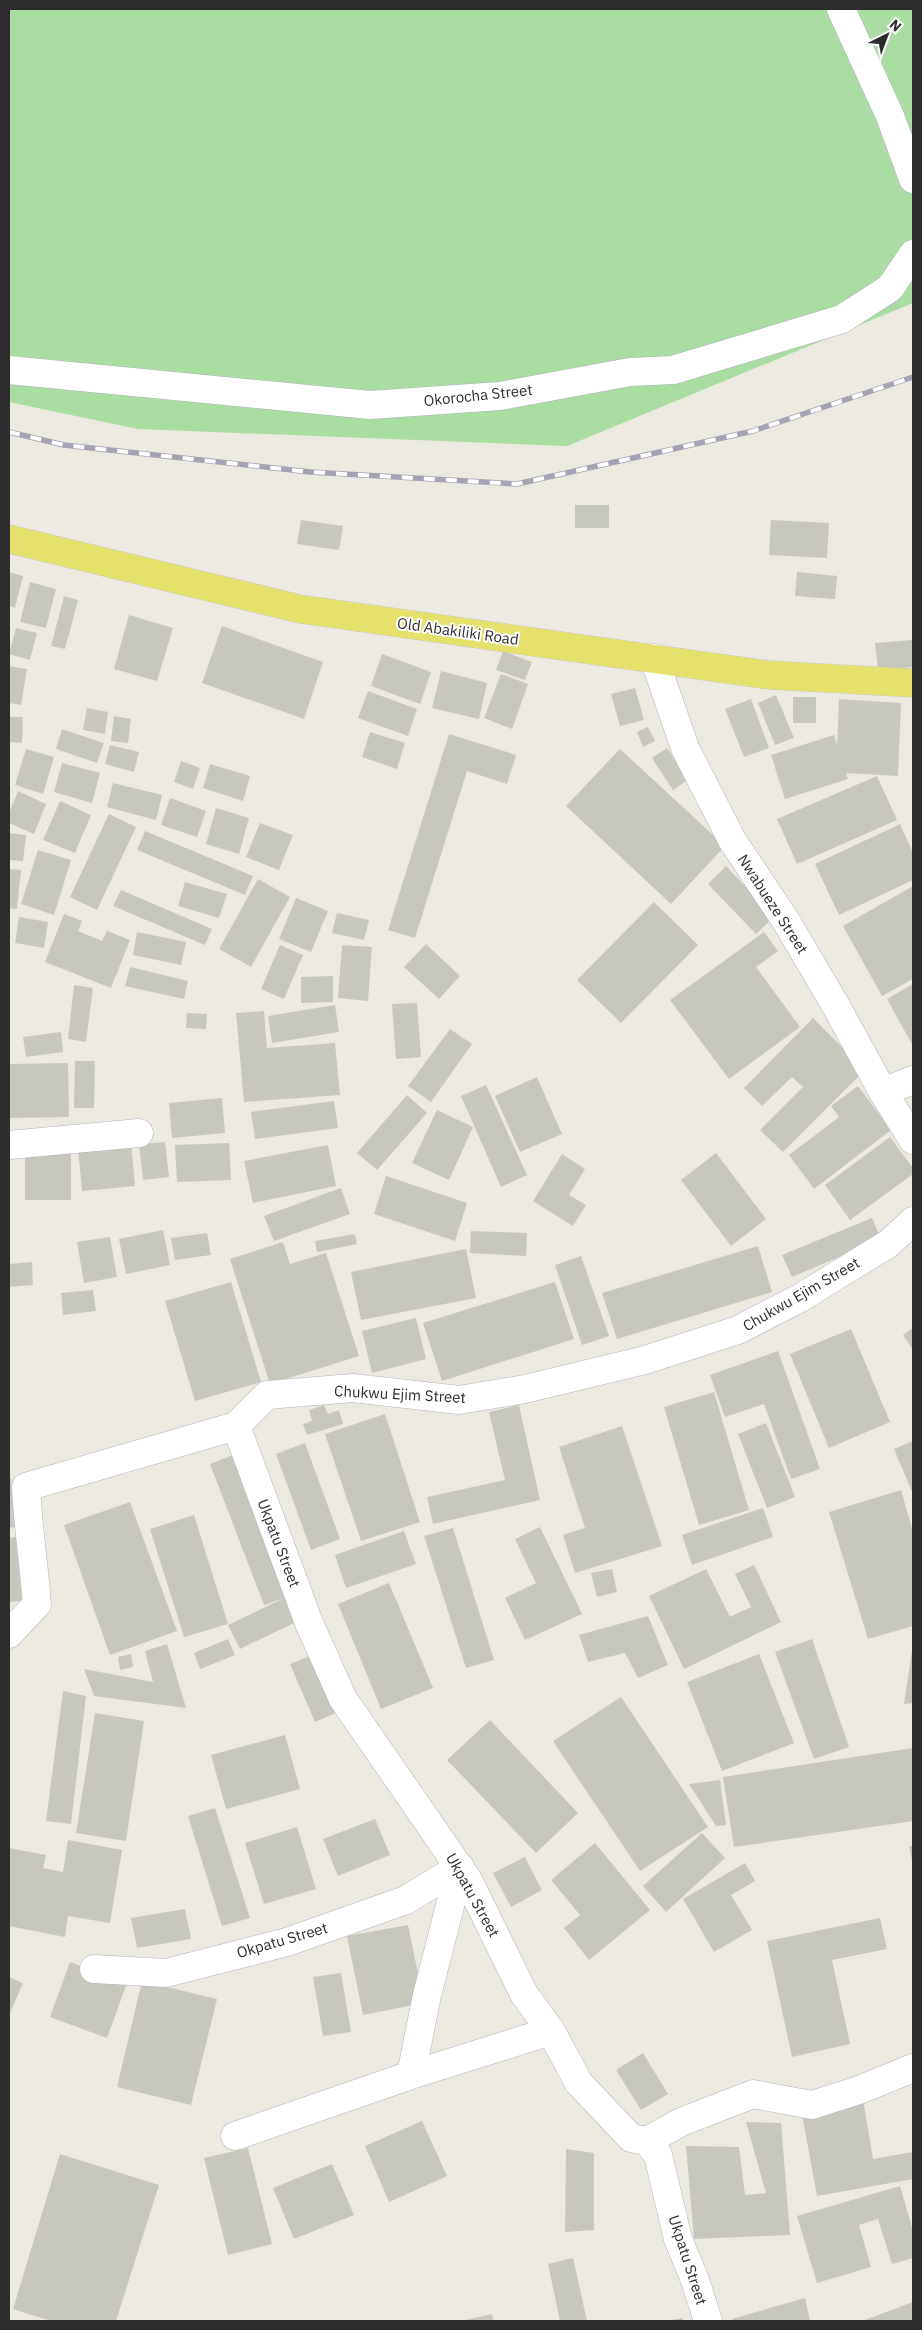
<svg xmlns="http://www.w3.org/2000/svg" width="922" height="2330" viewBox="0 0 922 2330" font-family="'IBM Plex Sans',sans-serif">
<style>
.grass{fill:#a9dda1}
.building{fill:#c8c7be}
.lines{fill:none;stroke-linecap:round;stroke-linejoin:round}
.street-casing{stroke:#b3b3be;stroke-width:29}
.primary-casing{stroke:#c8c8c8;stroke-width:29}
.street{stroke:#fff;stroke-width:28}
.primary{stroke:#e4e26d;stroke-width:28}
.rail-casing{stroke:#a4a3b4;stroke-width:5.5}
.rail{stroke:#fff;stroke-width:4;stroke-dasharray:11;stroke-linecap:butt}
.labels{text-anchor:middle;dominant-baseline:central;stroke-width:4;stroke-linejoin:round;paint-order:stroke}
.street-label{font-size:15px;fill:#2c2c2c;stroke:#fff}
</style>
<rect width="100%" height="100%" fill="#ece9e0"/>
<path class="grass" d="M 9,9 L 913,9 L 913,303 L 567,446 L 138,429 L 9,402 Z"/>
<path class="building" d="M 575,505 L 609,505 L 609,528 L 575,528 Z
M 301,520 L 343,526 L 339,550 L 297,544 Z
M 771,520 L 829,523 L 827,558 L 769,555 Z
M 9,572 L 23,576 L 15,608 L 9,606 Z
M 797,572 L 837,576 L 835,599 L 795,596 Z
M 30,582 L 56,589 L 46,628 L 20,622 Z
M 64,596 L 78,600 L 65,649 L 51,646 Z
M 129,615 L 173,628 L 157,681 L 114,669 Z
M 222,626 L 323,662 L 304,719 L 202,683 Z
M 16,628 L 37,633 L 30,660 L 9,654 Z
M 913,640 L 913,667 L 878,670 L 875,643 Z
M 503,651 L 532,662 L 525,680 L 496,670 Z
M 382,654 L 431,672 L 420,704 L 371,686 Z
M 9,666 L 27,669 L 21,705 L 9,703 Z
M 441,671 L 487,683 L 479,719 L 432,708 Z
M 501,674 L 528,684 L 512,729 L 484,718 Z
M 635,688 L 644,720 L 620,726 L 611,694 Z
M 368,691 L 417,709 L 408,736 L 358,718 Z
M 776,695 L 794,738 L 775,745 L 758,703 Z
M 793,697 L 816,697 L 816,723 L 793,723 Z
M 751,699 L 769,748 L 744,757 L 725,709 Z
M 839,699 L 901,703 L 898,776 L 846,773 L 848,779 L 785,799 L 771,755 L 834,735 L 837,745 Z
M 87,708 L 108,712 L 105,734 L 83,730 Z
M 114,716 L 131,719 L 128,743 L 111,741 Z
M 9,717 L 23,717 L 22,743 L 9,742 Z
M 648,727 L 655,741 L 643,747 L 637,732 Z
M 62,729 L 104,743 L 97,763 L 56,749 Z
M 370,732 L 405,743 L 397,769 L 362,757 Z
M 449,734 L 516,755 L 507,784 L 467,771 L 415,938 L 388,930 Z
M 110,745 L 139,752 L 134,772 L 105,764 Z
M 667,748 L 688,780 L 673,790 L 652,758 Z
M 26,749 L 54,757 L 43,794 L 15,785 Z
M 620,749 L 725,846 L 671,904 L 566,806 Z
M 181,761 L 200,768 L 193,789 L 174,782 Z
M 62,763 L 100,773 L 92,803 L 54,792 Z
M 210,764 L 250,776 L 243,801 L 203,788 Z
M 877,776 L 897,820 L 797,864 L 777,819 Z
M 113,783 L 162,795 L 156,820 L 107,807 Z
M 18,791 L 46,804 L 34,834 L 9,823 L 9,813 Z
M 170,798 L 206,811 L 197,837 L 161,825 Z
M 60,801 L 91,815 L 75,853 L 43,840 Z
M 216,808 L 249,818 L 239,854 L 206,844 Z
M 109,814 L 136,827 L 97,910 L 70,897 Z
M 260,823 L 293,835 L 279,870 L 246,857 Z
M 900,824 L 913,853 L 913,880 L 839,915 L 815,864 Z
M 145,831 L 253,876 L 245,895 L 137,850 Z
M 9,833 L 26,835 L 23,861 L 9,860 Z
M 38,850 L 71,860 L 54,915 L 21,904 Z
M 726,866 L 774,917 L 756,934 L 708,884 Z
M 9,869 L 21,870 L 17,909 L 9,908 Z
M 258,879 L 290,897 L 251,967 L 219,949 Z
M 185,882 L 227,894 L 219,918 L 178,906 Z
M 913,886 L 913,979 L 882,996 L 843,926 Z
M 121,890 L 212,929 L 205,945 L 113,906 Z
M 296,898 L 328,911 L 311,952 L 279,939 Z
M 654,902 L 698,945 L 621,1023 L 577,980 Z
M 337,913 L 369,920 L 364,940 L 332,933 Z
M 64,914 L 82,921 L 78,931 L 102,941 L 107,931 L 130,940 L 111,988 L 45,962 Z
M 19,917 L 48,922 L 44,948 L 15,943 Z
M 137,932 L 186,942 L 181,965 L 133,955 Z
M 764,932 L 778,951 L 756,967 L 800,1027 L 729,1079 L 670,1000 Z
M 426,944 L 460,976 L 439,999 L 404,967 Z
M 280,945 L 303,955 L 284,999 L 261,989 Z
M 342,945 L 372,947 L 368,1001 L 338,998 Z
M 130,967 L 188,981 L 184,999 L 125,986 Z
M 333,976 L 333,1002 L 301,1003 L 301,977 Z
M 913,984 L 913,1046 L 887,999 Z
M 74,985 L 93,988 L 86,1042 L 68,1039 Z
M 417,1003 L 421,1057 L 396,1059 L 392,1004 Z
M 335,1005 L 339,1032 L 272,1043 L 268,1016 Z
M 264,1011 L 267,1048 L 335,1043 L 340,1095 L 244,1102 L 236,1013 Z
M 187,1013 L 207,1014 L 206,1029 L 186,1028 Z
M 813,1018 L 865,1070 L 783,1152 L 760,1130 L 803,1087 L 792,1077 L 762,1106 L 744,1088 Z
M 450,1029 L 472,1044 L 431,1102 L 408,1086 Z
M 61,1032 L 63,1052 L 26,1057 L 23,1037 Z
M 75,1061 L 95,1061 L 94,1108 L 74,1108 Z
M 68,1063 L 69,1117 L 9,1118 L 9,1064 Z
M 537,1077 L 562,1134 L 520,1152 L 495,1096 Z
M 486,1085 L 527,1175 L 501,1187 L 461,1096 Z
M 858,1086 L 891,1130 L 814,1189 L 789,1155 L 839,1117 L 831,1106 Z
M 407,1095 L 427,1113 L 377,1170 L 357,1153 Z
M 222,1098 L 225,1133 L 172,1138 L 169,1103 Z
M 334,1101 L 338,1128 L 255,1139 L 251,1112 Z
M 437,1110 L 473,1127 L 449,1180 L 412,1163 Z
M 890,1137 L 913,1168 L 913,1174 L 850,1220 L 825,1185 Z
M 165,1142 L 169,1177 L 143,1180 L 139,1144 Z
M 131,1143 L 135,1186 L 82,1191 L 78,1149 Z
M 229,1143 L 231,1180 L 177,1182 L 175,1145 Z
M 328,1145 L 336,1186 L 253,1203 L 244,1161 Z
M 25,1149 L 71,1149 L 71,1200 L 25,1200 Z
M 716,1153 L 766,1219 L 731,1246 L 681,1180 Z
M 562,1154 L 585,1169 L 569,1195 L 586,1205 L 573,1226 L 533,1201 Z
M 386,1176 L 467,1203 L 455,1241 L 374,1214 Z
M 341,1188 L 350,1214 L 274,1241 L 264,1216 Z
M 872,1218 L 881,1239 L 792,1277 L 782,1255 Z
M 163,1230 L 170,1265 L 126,1274 L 119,1239 Z
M 471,1231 L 527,1233 L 526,1256 L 470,1253 Z
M 207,1233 L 211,1255 L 175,1260 L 171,1238 Z
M 355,1234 L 357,1244 L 317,1252 L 315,1241 Z
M 110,1237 L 117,1277 L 84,1283 L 77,1242 Z
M 283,1242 L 290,1264 L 326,1253 L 359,1356 L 270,1384 L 230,1259 Z
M 758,1246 L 772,1292 L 617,1339 L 602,1293 Z
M 466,1249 L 476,1298 L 361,1320 L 351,1272 Z
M 581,1256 L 609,1336 L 582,1345 L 555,1265 Z
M 32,1262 L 33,1285 L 9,1287 L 9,1264 Z
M 231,1282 L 261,1382 L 195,1401 L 165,1301 Z
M 555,1282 L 574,1339 L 442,1381 L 423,1323 Z
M 93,1290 L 96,1311 L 63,1315 L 61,1293 Z
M 416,1318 L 426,1359 L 372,1373 L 362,1331 Z
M 913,1328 L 913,1350 L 903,1335 Z
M 851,1329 L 890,1422 L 829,1448 L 790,1354 Z
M 778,1351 L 820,1469 L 791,1479 L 764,1404 L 725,1417 L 710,1375 Z
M 714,1392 L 749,1510 L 699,1525 L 664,1407 Z
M 324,1405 L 328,1414 L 339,1410 L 343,1424 L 307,1435 L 303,1424 L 312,1421 L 309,1410 Z
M 519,1405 L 540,1500 L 433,1524 L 427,1497 L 505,1480 L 489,1412 Z
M 385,1414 L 420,1522 L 361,1541 L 325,1434 Z
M 766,1423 L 795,1497 L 767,1508 L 738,1434 Z
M 622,1426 L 662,1546 L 575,1573 L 563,1535 L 585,1528 L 559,1447 Z
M 913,1441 L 913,1494 L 894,1449 Z
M 305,1443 L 340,1539 L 311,1550 L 276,1454 Z
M 239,1453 L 298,1621 L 240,1649 L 228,1625 L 284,1598 L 264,1605 L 210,1464 Z
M 9,1478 L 11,1478 L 15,1527 L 9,1528 Z
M 901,1490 L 913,1532 L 913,1626 L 868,1639 L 829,1512 Z
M 130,1502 L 177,1631 L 110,1655 L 64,1525 Z
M 763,1508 L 773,1537 L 692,1565 L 682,1535 Z
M 194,1515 L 228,1624 L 184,1637 L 150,1529 Z
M 540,1527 L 582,1614 L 525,1640 L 505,1598 L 536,1583 L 515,1539 Z
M 453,1528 L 494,1660 L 466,1668 L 424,1536 Z
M 404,1531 L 416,1564 L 346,1588 L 335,1555 Z
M 16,1537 L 22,1601 L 9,1602 L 9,1538 Z
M 754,1565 L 781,1622 L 684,1669 L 649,1596 L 706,1569 L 730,1617 L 751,1607 L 735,1574 Z
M 612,1569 L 617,1592 L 597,1597 L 591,1573 Z
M 389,1583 L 433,1688 L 381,1709 L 338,1604 Z
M 648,1616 L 668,1665 L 638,1678 L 625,1653 L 588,1662 L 579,1635 Z
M 228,1639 L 235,1655 L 200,1669 L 194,1653 Z
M 812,1639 L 849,1747 L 814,1759 L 775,1652 Z
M 167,1644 L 186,1708 L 94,1696 L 84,1669 L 153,1682 L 145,1651 Z
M 912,1650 L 913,1703 L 904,1704 Z
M 131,1654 L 133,1667 L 120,1670 L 118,1657 Z
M 759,1654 L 794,1743 L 722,1771 L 687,1682 Z
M 312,1655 L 338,1712 L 315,1722 L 290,1664 Z
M 63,1691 L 86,1696 L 71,1824 L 46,1821 Z
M 621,1697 L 708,1827 L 640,1871 L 553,1741 Z
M 95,1713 L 144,1721 L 126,1841 L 76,1833 Z
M 490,1720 L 578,1813 L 536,1853 L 447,1760 Z
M 285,1735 L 300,1789 L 226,1809 L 211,1755 Z
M 913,1748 L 913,1821 L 734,1847 L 723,1777 Z
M 720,1780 L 726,1825 L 716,1826 L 689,1784 Z
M 215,1808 L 250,1918 L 222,1926 L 188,1816 Z
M 375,1819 L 390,1855 L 338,1876 L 323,1839 Z
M 297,1827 L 316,1889 L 264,1904 L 245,1843 Z
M 702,1833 L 725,1858 L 666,1912 L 643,1886 Z
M 68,1840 L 122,1850 L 110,1923 L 68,1916 L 65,1937 L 9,1926 L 9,1848 L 46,1855 L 43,1868 L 63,1872 Z
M 595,1843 L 650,1910 L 589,1960 L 564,1928 L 580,1915 L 551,1880 Z
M 909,1846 L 913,1846 L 913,1861 L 912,1861 Z
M 525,1857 L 542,1890 L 511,1907 L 493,1873 Z
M 745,1863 L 755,1881 L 731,1895 L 752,1930 L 714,1952 L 683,1899 Z
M 185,1909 L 191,1939 L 137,1948 L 131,1918 Z
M 880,1918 L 887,1949 L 832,1960 L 850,2044 L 792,2057 L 767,1941 Z
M 408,1925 L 424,2003 L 363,2015 L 347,1936 Z
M 70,1962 L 127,1983 L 107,2038 L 50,2017 Z
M 341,1973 L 351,2032 L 323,2036 L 313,1977 Z
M 9,1977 L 23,1983 L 9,2015 Z
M 142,1981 L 217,1999 L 191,2105 L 117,2087 Z
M 643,2053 L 668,2094 L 641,2110 L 616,2070 Z
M 863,2099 L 873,2159 L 913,2152 L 913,2179 L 817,2196 L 801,2109 Z
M 422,2121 L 447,2176 L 389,2202 L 365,2146 Z
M 746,2122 L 781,2123 L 790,2235 L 694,2239 L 686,2146 L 739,2147 L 745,2195 L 766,2193 Z
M 248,2148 L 272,2244 L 228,2255 L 204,2158 Z
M 566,2149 L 594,2153 L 594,2230 L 565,2232 Z
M 60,2154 L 159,2185 L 116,2321 L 51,2321 L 13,2309 Z
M 332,2164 L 354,2215 L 294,2239 L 273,2188 Z
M 900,2186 L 913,2231 L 913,2258 L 892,2264 L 878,2219 L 859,2225 L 871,2267 L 817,2283 L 797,2216 Z
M 573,2258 L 587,2321 L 560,2321 L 548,2264 Z
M 805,2298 L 810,2321 L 733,2321 L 732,2319 Z
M 913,2302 L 913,2321 L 862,2321 Z
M 492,2314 L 493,2321 L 465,2321 L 465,2320 Z
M 683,2318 L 683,2321 L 671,2321 L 671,2320 Z"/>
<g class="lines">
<g class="street-casing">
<path id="street" d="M 841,9 L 890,116 L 913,179
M 9,370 L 370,405 L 500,396 L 630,372 L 673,370 L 842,319 L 890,288 L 913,254
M 654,658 L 685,748 L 732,840 L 786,921 L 836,1006 L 883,1092 L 913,1140
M 883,1092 L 913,1080
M 9,1145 L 139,1133
M 236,1426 L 309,1623 L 343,1699 L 468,1880 L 524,1994 L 551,2031 L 579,2083 L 631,2138 L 647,2141 L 658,2155 L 678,2239 L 695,2280 L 708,2321
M 9,1634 L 37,1604 C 34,1565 28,1527 26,1487 L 236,1426 L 267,1395 L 353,1388 L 459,1400 L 525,1389 L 645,1360 L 738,1330 L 800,1298 L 888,1244 L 913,1221
M 94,1969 L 166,1973 L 287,1942 L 406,1900 L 460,1867
M 411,2075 L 427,1995 L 460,1867
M 235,2136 L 411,2075 L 551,2031
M 647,2141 L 681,2122 L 753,2094 L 812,2105 L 859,2090 L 913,2068"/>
</g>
<g class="primary-casing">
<path id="primary" d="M 9,539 L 300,609 L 769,675 L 913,683"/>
</g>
<use href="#street" class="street"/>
<use href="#primary" class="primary"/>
<g class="rail-casing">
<path id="rail" d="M 9,432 L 64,445 L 310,472 L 517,484 L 753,431 L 913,377"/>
</g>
<use href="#rail" class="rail"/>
</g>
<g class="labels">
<g class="street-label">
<text transform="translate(478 395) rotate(-6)">Okorocha Street</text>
<text transform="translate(458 631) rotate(8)">Old Abakiliki Road</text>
<text transform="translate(773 904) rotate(57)">Nwabueze Street</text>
<text transform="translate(801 1294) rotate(-30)">Chukwu Ejim Street</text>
<text transform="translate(400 1394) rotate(3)">Chukwu Ejim Street</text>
<text transform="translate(279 1543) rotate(69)">Ukpatu Street</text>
<text transform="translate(473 1895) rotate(61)">Ukpatu Street</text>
<text transform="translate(282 1940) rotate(-16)">Okpatu Street</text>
<text transform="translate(688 2260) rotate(72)">Ukpatu Street</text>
</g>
</g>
<rect width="922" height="2330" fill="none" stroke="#2c2c2c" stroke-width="20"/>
<g transform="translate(887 35) rotate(42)" stroke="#ffffff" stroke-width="4" paint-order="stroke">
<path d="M0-4L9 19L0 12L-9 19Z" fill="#2c2c2c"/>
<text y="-8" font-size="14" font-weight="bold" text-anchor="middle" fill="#2c2c2c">N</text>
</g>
</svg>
